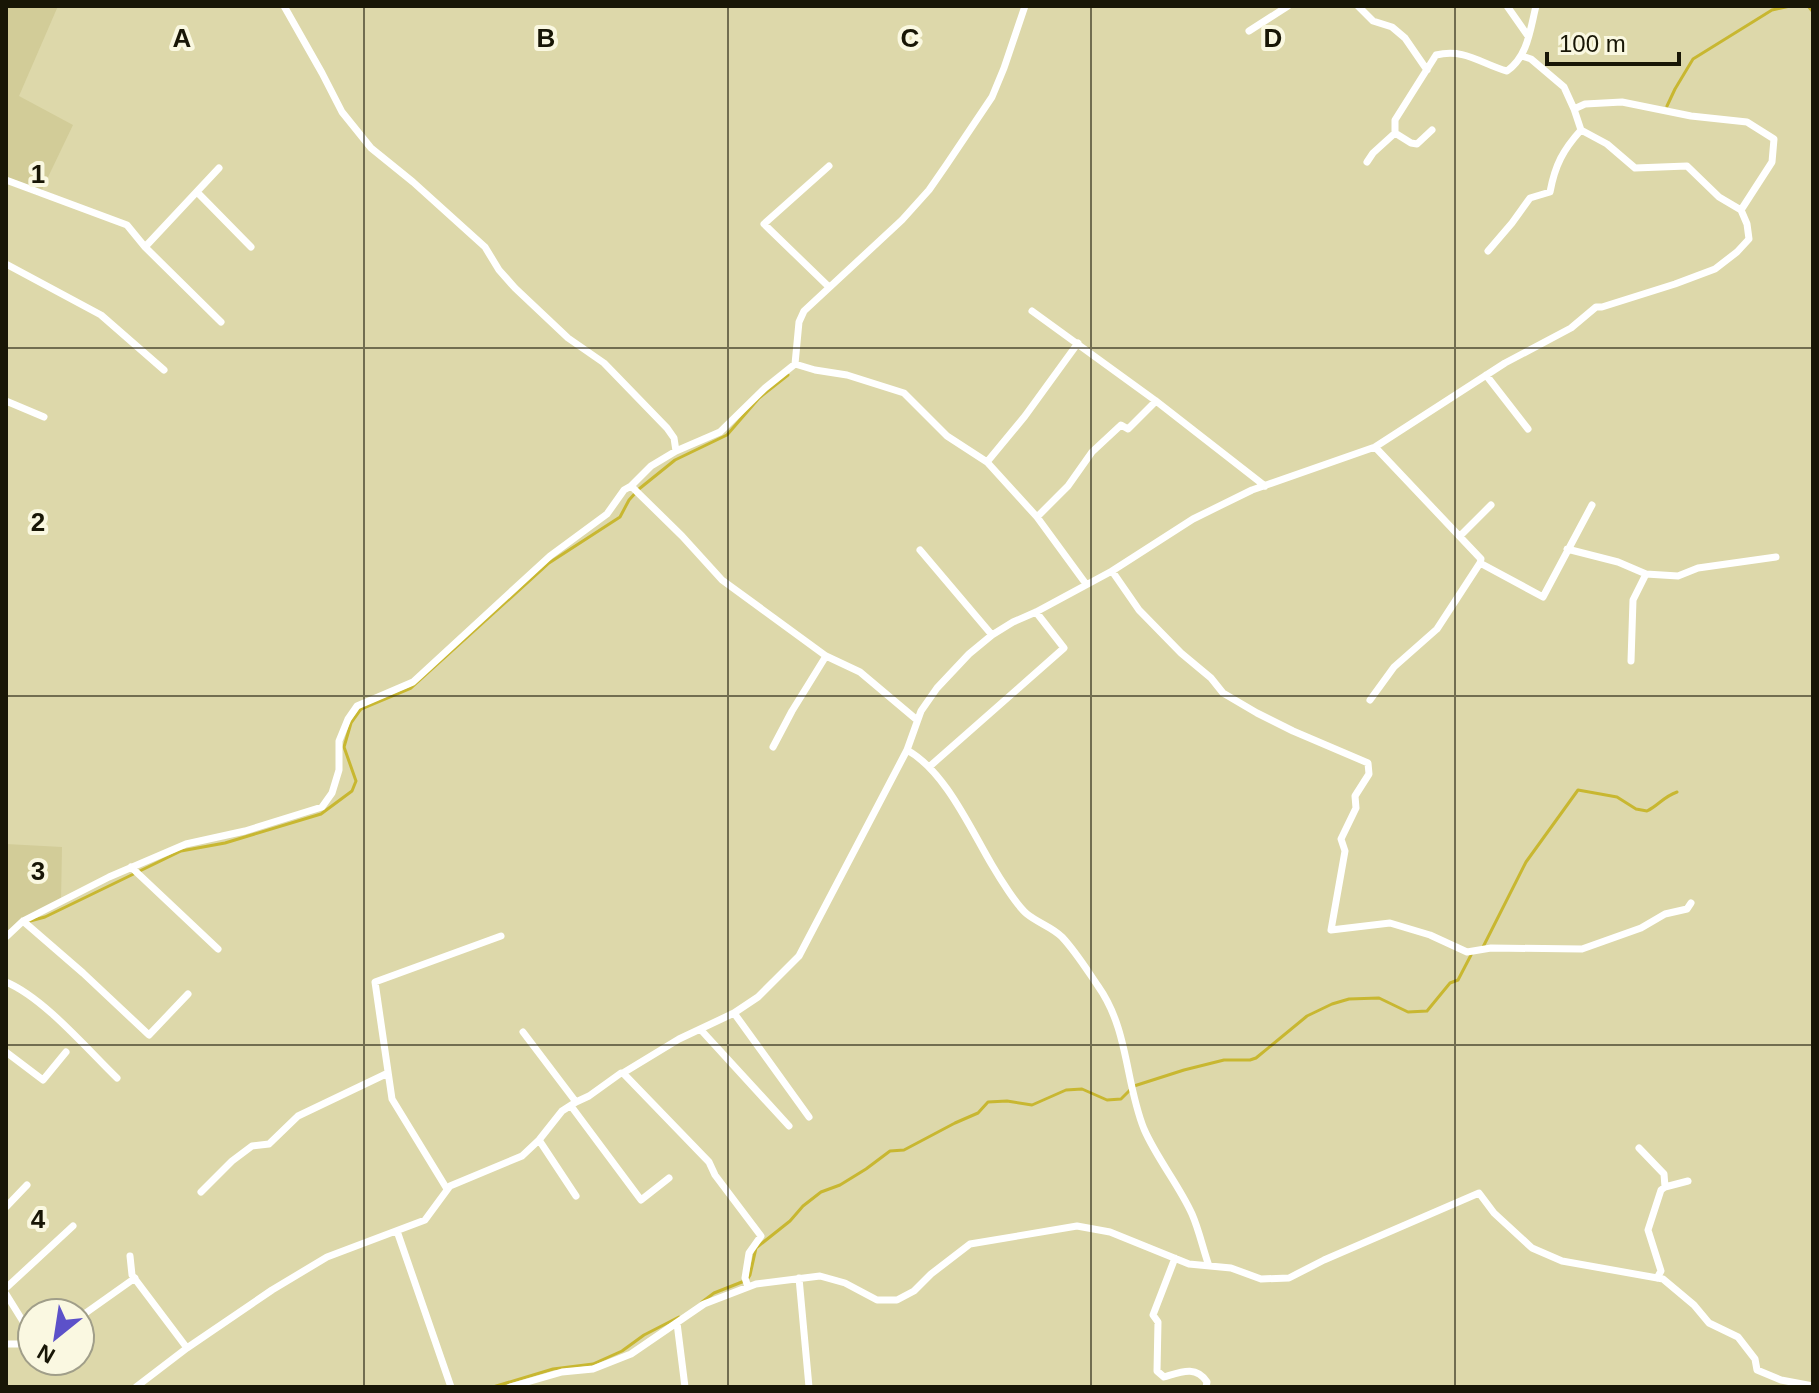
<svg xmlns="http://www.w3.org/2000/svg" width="1819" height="1393" viewBox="0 0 1819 1393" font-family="Arial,sans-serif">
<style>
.built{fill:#d2cc98}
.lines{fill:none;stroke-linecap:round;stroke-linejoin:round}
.stream{stroke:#c8b731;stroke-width:3}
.minor{stroke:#fff;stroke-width:7}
.grid{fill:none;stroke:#181606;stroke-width:2;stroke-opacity:0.55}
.grid-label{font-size:26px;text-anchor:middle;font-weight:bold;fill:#181606;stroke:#faf8e1;stroke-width:8;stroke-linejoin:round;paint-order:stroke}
</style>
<rect width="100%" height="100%" fill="#ddd8aa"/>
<path class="built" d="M 6,6 L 58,6 L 19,96 L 73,125 L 39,196 L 6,183 Z
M 6,844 L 62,847 L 61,902 L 6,932 Z"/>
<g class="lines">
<path class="stream" d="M 1808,6 L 1813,12
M 1667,106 L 1675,89 L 1693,59 L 1772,10 L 1790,6
M 30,921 L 45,917 L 181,851 L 225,843 L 321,814 L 352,791 L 356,781 L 344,747 L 351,723 L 361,709 L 411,688 L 549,563 L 620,517 L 629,500 L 639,489 L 675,460 L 727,435 L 759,398 L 788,375
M 1482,949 L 1526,862 L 1578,790 L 1617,797 L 1636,809 L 1647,811 C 1659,805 1663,797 1677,792
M 702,1302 L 714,1293 L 747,1280 L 750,1275 L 756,1248 L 790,1221 L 803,1206 L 821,1192 L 840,1185 L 866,1169 L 890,1151 L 904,1150 L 955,1123 L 978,1113 L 988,1102 L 1007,1101 L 1032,1105 L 1066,1090 L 1082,1089 L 1107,1100 L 1121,1099 L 1134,1086 L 1184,1070 L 1224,1060 L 1250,1060 L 1256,1058 L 1307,1016 L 1332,1004 L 1349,999 L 1379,998 L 1408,1012 L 1427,1011 L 1450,983 L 1458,980 L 1471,955
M 493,1387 L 553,1369 L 593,1364 L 622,1351 L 644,1335 L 679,1317"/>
<path class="minor" d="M 284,6 L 322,73 L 342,112 L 371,148 L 413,182 L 485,247 L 499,270 L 515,288 L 568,338 L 604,363 L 667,428 L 674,438 L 676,451
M 1358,6 L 1373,21 L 1392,27 L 1405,38 L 1427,70
M 1507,6 L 1528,36
M 1249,31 L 1288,6
M 1432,130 L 1417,144 L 1411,143 L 1395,133 L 1395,120 L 1436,55 C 1465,48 1481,64 1507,71 C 1528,56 1530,30 1536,6
M 1581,130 L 1607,144 L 1635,168 L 1687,166 L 1719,197 L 1741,210
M 1367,162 L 1373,153 L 1395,133
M 6,180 L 127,225 L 145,247 L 221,322
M 197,192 L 251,247
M 145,247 L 219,168
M 1488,251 L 1512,223 L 1530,198 L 1550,192 C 1555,165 1563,150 1581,130 L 1574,109
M 6,264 L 101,315 L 164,370
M 828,286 L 764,224 L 829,166
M 1032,311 L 1156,401 L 1265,486
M 795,364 L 815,370 L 847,375 L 904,393 L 947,436 L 987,462 L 1037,517 L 1086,584
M 1486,375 L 1528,429
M 6,401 L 44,417
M 1375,447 L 1481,559 L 1480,563 L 1543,597 L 1592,505
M 987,462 L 1025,416 L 1078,343
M 631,486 L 682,536 L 722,580 L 826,656 L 860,672 L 917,720
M 1037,517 L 1068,486 L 1092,452 L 1121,425 L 1128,429 L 1156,401
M 1460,536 L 1491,505
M 1567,549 L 1618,562 L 1646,574
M 920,550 L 992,635
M 1112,571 L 1139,610 L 1181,653 L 1211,678 L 1223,693 L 1257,713 L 1293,731 L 1368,763 L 1369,774 L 1355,796 L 1356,808 L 1341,839 L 1345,851 L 1331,930 L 1390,923 L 1430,935 L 1467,952 L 1491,948 L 1582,949 L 1641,928 L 1665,914 L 1687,909 L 1691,903
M 1631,661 L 1633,600 L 1646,574 L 1678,576 L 1698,568 L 1776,557
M 1370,700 L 1394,667 L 1437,629 L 1480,563
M 773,747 L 792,711 L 826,656
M 907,750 C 945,771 970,828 992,865 C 999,877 1017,906 1027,914 C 1038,923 1052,927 1062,937 C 1076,952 1087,970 1098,986 C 1129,1030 1125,1082 1144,1129 C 1157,1159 1179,1185 1192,1214 C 1199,1230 1203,1249 1209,1266
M 929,767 L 1064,648 L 1036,612
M 131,867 L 218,949
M 23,921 L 83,973 L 149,1035 L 188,994
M 6,937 L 23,921 L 109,877 L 186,844 L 245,831 L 322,807 L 332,793 L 339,770 L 339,741 L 348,719 L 357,706 L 413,682 L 550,556 L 607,514 L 624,490 L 631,486 L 651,466 L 676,451 L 720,432 L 765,388 L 795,364 L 799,322 L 804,311 L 902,220 L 929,190 L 947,164 L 992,97 L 1004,68 L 1025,6
M 6,982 C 44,998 87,1049 117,1078
M 734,1013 L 809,1117
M 701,1030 L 789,1126
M 523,1032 L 576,1102
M 6,1052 L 43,1080 L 66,1052
M 623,1073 L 709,1162 L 715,1175 L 761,1236 L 749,1253 L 745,1278 L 748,1287
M 571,1106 L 641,1200 L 669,1178
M 539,1140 L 576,1196
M 1639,1148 L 1664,1174 L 1665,1187 L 1661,1190 L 1648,1230 L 1661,1271 L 1657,1278
M 1665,1187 L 1688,1181
M 447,1189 L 392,1099 L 375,982 L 501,936
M 201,1192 L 232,1161 L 252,1146 L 269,1144 L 298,1116 L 388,1073
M 6,1207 L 27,1185
M 397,1231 L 451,1387
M 130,1256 L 132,1275 L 187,1348
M 1175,1258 L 1153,1315 L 1158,1322 L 1157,1371 L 1164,1377 C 1181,1372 1196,1365 1207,1382 L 1206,1387
M 799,1278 L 809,1387
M 6,1288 L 73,1226
M 6,1294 L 32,1336
M 80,1317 L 135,1278
M 677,1323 L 685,1387
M 6,1344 L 32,1344
M 136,1387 L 187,1348 L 272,1290 L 327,1257 L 425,1220 L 450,1186 L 522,1156 L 539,1140 L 562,1111 L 576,1102 L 589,1096 L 621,1073 L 623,1073 L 679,1039 L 734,1013 L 758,997 L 799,956 L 907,750 L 921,711 L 937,688 L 969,654 L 992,635 L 1013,622 L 1036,612 L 1112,571 L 1193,519 L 1252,490 L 1375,447 L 1505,363 L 1571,328 L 1596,307 L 1602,307 L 1675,284 L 1715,269 L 1737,252 L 1749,239 L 1747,224 L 1741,210 L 1772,162 L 1774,139 L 1747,122 L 1691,116 L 1622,102 L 1585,104 L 1574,109 L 1564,87 L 1531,59 L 1522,56
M 510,1387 L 562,1372 L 593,1369 L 631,1354 L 704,1304 L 756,1284 L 820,1276 L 845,1283 L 877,1300 L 897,1300 L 914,1291 L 931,1274 L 970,1244 L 1077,1226 L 1110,1232 L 1189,1264 L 1231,1268 L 1261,1279 L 1289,1278 L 1324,1260 L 1479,1193 L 1494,1213 L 1532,1248 L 1562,1261 L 1663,1279 L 1694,1305 L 1709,1323 L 1738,1337 L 1755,1359 L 1757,1370 L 1781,1380 L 1813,1386"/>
</g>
<path class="grid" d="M 364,6 L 364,1387M 728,6 L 728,1387M 1091,6 L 1091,1387M 1455,6 L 1455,1387M 6,348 L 1813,348M 6,696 L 1813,696M 6,1045 L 1813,1045"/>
<g class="grid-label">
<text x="182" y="47">A</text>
<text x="546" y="47">B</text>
<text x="910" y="47">C</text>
<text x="1273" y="47">D</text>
<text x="38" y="183">1</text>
<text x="38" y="531">2</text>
<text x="38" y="880">3</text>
<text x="38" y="1228">4</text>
</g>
<rect width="1819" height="1393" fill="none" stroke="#181606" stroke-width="16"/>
<g transform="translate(56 1337) rotate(210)"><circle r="38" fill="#faf8e1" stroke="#a09e89" stroke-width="2"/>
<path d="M0-6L14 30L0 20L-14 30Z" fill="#5c51c9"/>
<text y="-12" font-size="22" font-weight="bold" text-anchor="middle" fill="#181606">N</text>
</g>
<path d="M1547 52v12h132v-12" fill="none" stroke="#181606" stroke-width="4"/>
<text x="1559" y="52" font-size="24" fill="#181606" stroke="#faf8e1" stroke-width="6" paint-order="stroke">100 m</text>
</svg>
